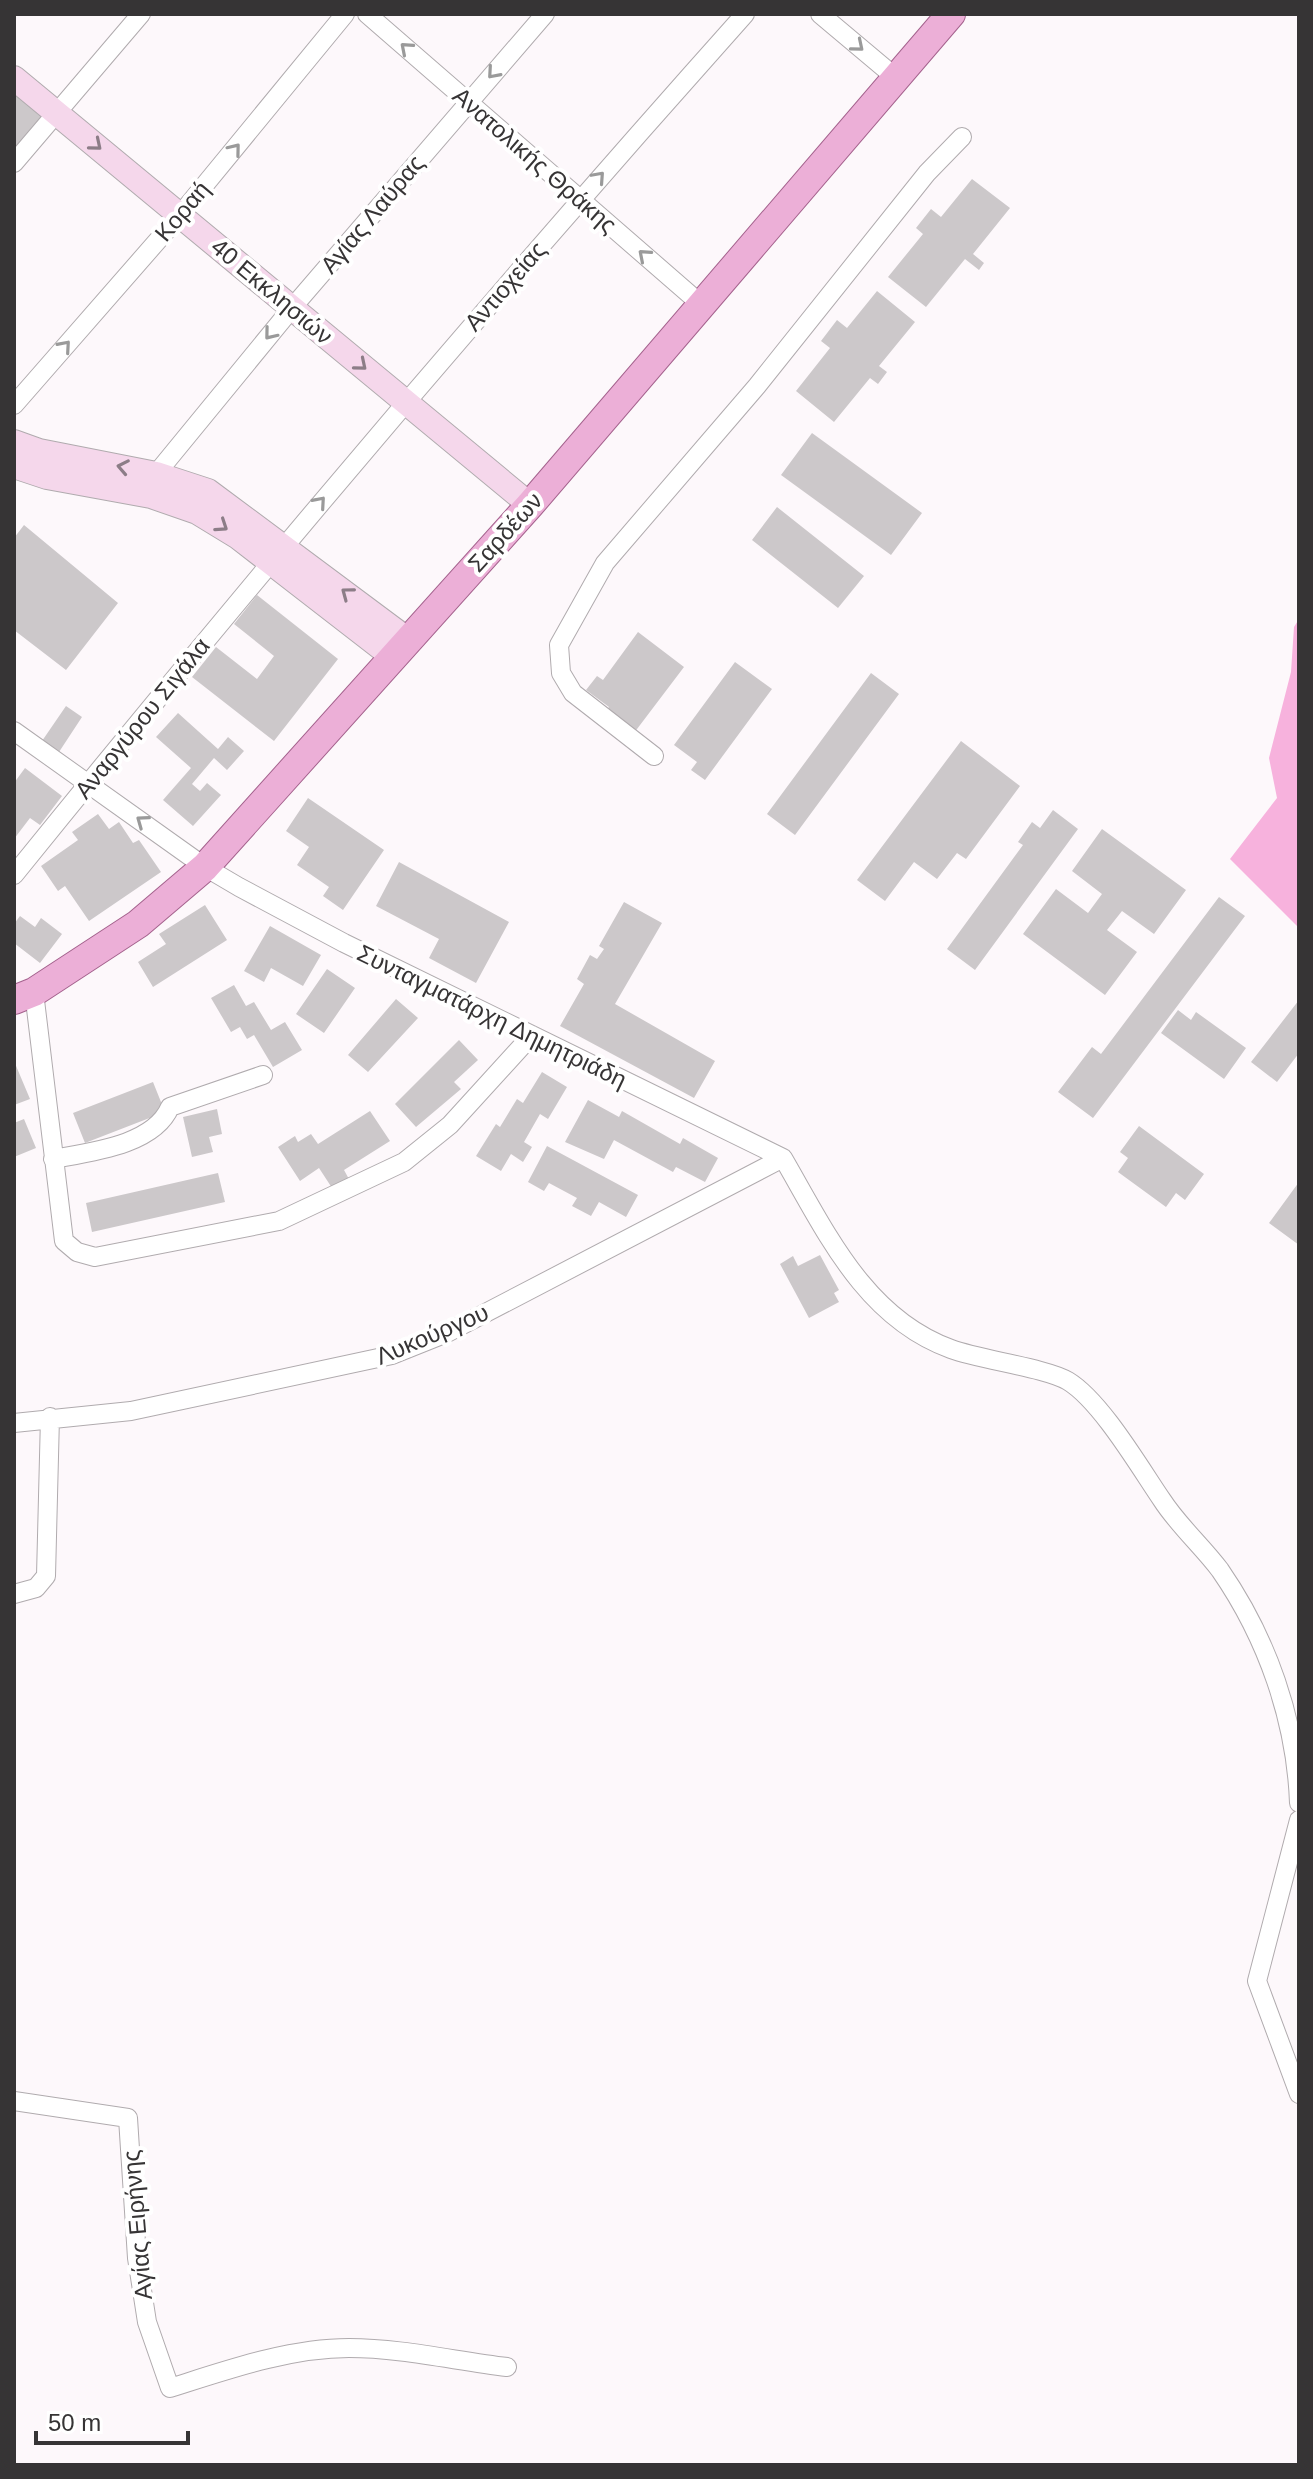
<svg xmlns="http://www.w3.org/2000/svg" width="1313" height="2479" viewBox="0 0 1313 2479" font-family="Arial,sans-serif">
<style>
.forest{fill:#f7b2dd}
.building{fill:#ccc8ca}
.lines{fill:none;stroke-linecap:round;stroke-linejoin:round}
.street-casing{stroke:#b0abae;stroke-width:20}
.secondary-casing{stroke:#b0abae;stroke-width:26}
.primary-casing{stroke:#a4628d;stroke-width:30}
.street{stroke:#fff;stroke-width:18}
.secondary{stroke:#f5d7eb;stroke-width:24}
.primary{stroke:#ecafd7;stroke-width:28}
.oneway{stroke:#9a9a9a}
.oneway2{stroke:#8c7d87}
.labels{text-anchor:middle;dominant-baseline:central;stroke-width:8;stroke-linejoin:round;paint-order:stroke}
.street-label{font-size:24px;fill:#363435;stroke:#fff}
</style>
<rect width="100%" height="100%" fill="#fdf8fb"/>
<path class="forest" d="M 1299,619 L 1299,928 L 1230,859 L 1277,798 L 1269,758 L 1291,672 L 1294,627 Z"/>
<path class="building" d="M 14,83 L 50,113 L 14,156 Z
M 972,179 L 1010,208 L 973,254 L 984,263 L 979,270 L 965,259 L 926,307 L 888,277 L 923,234 L 916,228 L 931,209 L 941,217 Z
M 877,291 L 915,322 L 879,366 L 887,372 L 878,384 L 870,378 L 834,422 L 796,391 L 830,348 L 821,341 L 837,320 L 847,328 Z
M 812,433 L 922,513 L 891,555 L 781,475 Z
M 777,507 L 864,576 L 838,608 L 752,540 Z
M 24,525 L 118,603 L 66,670 L 14,630 L 14,538 Z
M 257,595 L 338,659 L 274,741 L 192,677 L 216,647 L 257,679 L 274,656 L 234,624 Z
M 638,632 L 684,667 L 634,733 L 606,711 L 609,707 L 586,690 L 597,676 L 603,680 Z
M 735,662 L 772,689 L 705,780 L 691,770 L 697,762 L 674,745 Z
M 871,673 L 899,694 L 795,835 L 767,814 Z
M 66,706 L 82,717 L 59,752 L 42,741 Z
M 178,713 L 218,749 L 228,737 L 244,751 L 227,770 L 214,758 L 192,784 L 200,791 L 207,783 L 221,795 L 193,826 L 163,800 L 191,768 L 156,737 Z
M 961,741 L 1020,786 L 966,859 L 957,853 L 937,879 L 914,862 L 885,901 L 857,880 Z
M 25,768 L 62,796 L 40,825 L 30,818 L 14,839 L 14,783 Z
M 308,798 L 384,850 L 343,910 L 323,896 L 329,887 L 297,865 L 309,847 L 286,831 Z
M 1053,810 L 1078,829 L 975,970 L 947,949 L 1023,845 L 1018,842 L 1032,822 L 1040,828 Z
M 98,814 L 109,829 L 119,822 L 133,843 L 139,840 L 161,872 L 89,921 L 65,886 L 58,891 L 41,866 L 78,840 L 72,832 Z
M 1102,829 L 1186,890 L 1154,934 L 1122,911 L 1107,930 L 1137,952 L 1105,995 L 1023,934 L 1056,889 L 1088,913 L 1102,894 L 1072,871 Z
M 399,862 L 509,922 L 476,983 L 429,958 L 439,939 L 376,906 Z
M 1219,897 L 1245,916 L 1093,1118 L 1058,1092 L 1092,1047 L 1101,1054 Z
M 624,902 L 662,923 L 615,1004 L 715,1061 L 694,1098 L 560,1026 L 584,984 L 577,979 L 590,955 L 597,959 L 604,949 L 599,946 Z
M 205,905 L 227,940 L 153,987 L 138,962 L 166,944 L 159,934 Z
M 20,916 L 35,927 L 41,918 L 62,934 L 40,963 L 14,943 L 14,924 Z
M 270,926 L 321,955 L 303,986 L 271,968 L 264,982 L 244,971 Z
M 327,969 L 355,988 L 324,1033 L 296,1014 Z
M 234,985 L 246,1006 L 254,1002 L 271,1030 L 285,1022 L 302,1050 L 273,1067 L 254,1035 L 247,1039 L 240,1027 L 231,1032 L 211,998 Z
M 396,999 L 418,1018 L 368,1072 L 348,1055 Z
M 1299,1000 L 1299,1053 L 1277,1082 L 1251,1062 Z
M 1178,1010 L 1191,1020 L 1196,1012 L 1246,1048 L 1224,1079 L 1161,1033 Z
M 459,1040 L 478,1060 L 454,1082 L 461,1089 L 416,1127 L 395,1104 Z
M 14,1061 L 30,1099 L 14,1105 Z
M 542,1072 L 567,1087 L 548,1119 L 540,1114 L 524,1142 L 532,1147 L 523,1162 L 511,1154 L 501,1171 L 476,1156 L 496,1124 L 500,1127 L 517,1099 L 523,1103 Z
M 153,1082 L 165,1112 L 85,1143 L 73,1113 Z
M 588,1100 L 619,1117 L 622,1111 L 680,1144 L 683,1138 L 718,1158 L 705,1182 L 676,1167 L 673,1172 L 614,1140 L 604,1159 L 565,1142 Z
M 217,1109 L 222,1134 L 209,1137 L 213,1152 L 192,1157 L 183,1117 Z
M 370,1111 L 390,1141 L 344,1170 L 350,1181 L 334,1191 L 319,1168 L 300,1181 L 278,1147 L 295,1136 L 298,1142 L 311,1134 L 318,1144 Z
M 24,1119 L 36,1148 L 14,1157 L 14,1123 Z
M 1139,1126 L 1204,1174 L 1185,1200 L 1176,1193 L 1166,1207 L 1118,1172 L 1128,1158 L 1120,1152 Z
M 547,1146 L 638,1195 L 626,1217 L 599,1202 L 591,1216 L 572,1206 L 577,1198 L 549,1183 L 544,1191 L 528,1182 Z
M 218,1173 L 225,1202 L 92,1232 L 86,1203 Z
M 1299,1182 L 1299,1245 L 1269,1223 Z
M 820,1255 L 839,1290 L 834,1293 L 839,1302 L 809,1318 L 780,1264 L 793,1256 L 798,1266 Z"/>
<g class="lines">
<g class="street-casing">
<path id="street" d="M 367,14 L 703,306
M 820,14 L 895,77
M 14,163 L 141,14
M 14,405 L 180,215 L 345,14
M 153,484 L 156,474 L 292,308 L 545,14
M 14,731 L 205,867 L 239,887 L 344,943 L 783,1158
M 654,756 L 573,693 L 561,673 L 559,645 L 605,563 L 757,386 L 927,173 L 962,137
M 14,875 C 251,582 494,295 745,14
M 34,992 L 64,1241 L 77,1252 L 95,1257 L 279,1221 L 404,1162 L 450,1125 L 532,1035
M 783,1158 C 826,1232 865,1318 951,1349 C 981,1360 1046,1368 1068,1381 C 1101,1401 1140,1468 1162,1500 C 1178,1525 1202,1546 1220,1570 C 1267,1638 1296,1720 1299,1803
M 53,1159 C 91,1152 154,1145 170,1107 L 263,1075
M 14,1423 L 131,1411 L 392,1355 L 447,1333 L 783,1158
M 14,1594 L 36,1588 L 46,1576 L 50,1417
M 1299,1820 L 1257,1981 L 1299,2094
M 14,2101 L 128,2118 L 137,2258 L 147,2322 L 170,2388 C 227,2370 289,2348 349,2348 C 401,2348 456,2361 507,2367"/>
</g>
<g class="secondary-casing">
<path id="secondary" d="M 14,78 L 530,505
M 14,442 L 39,451 L 156,474 L 208,491 L 408,640
M 14,466 L 47,477 L 151,496 L 197,512 L 238,537 L 393,657"/>
</g>
<g class="primary-casing">
<path id="primary" d="M 14,1000 L 34,992 L 138,924 L 205,867 L 530,505 L 951,14"/>
</g>
<use href="#street" class="street"/>
<use href="#secondary" class="secondary"/>
<use href="#primary" class="primary"/>
</g>
<defs><path id="oneway-chevron" d="M-2-3.5L2.5 0L-2 3.5" fill="none" stroke-width="1.6" stroke-linecap="round" stroke-linejoin="round" transform="scale(2)"/></defs>
<g class="oneway">
<use href="#oneway-chevron" transform="translate(858 46) rotate(40)"/>
<use href="#oneway-chevron" transform="translate(406 48) rotate(-139)"/>
<use href="#oneway-chevron" transform="translate(493 73) rotate(131)"/>
<use href="#oneway-chevron" transform="translate(235 149) rotate(-51)"/>
<use href="#oneway-chevron" transform="translate(599 177) rotate(-48)"/>
<use href="#oneway-chevron" transform="translate(644 255) rotate(-139)"/>
<use href="#oneway-chevron" transform="translate(270 334) rotate(129)"/>
<use href="#oneway-chevron" transform="translate(65 346) rotate(-49)"/>
<use href="#oneway-chevron" transform="translate(320 502) rotate(-49)"/>
<use href="#oneway-chevron" transform="translate(142 821) rotate(-144)"/>
</g>
<g class="oneway2">
<use href="#oneway-chevron" transform="translate(96 145) rotate(40)"/>
<use href="#oneway-chevron" transform="translate(361 365) rotate(40)"/>
<use href="#oneway-chevron" transform="translate(123 467) rotate(-169)"/>
<use href="#oneway-chevron" transform="translate(222 526) rotate(34)"/>
<use href="#oneway-chevron" transform="translate(347 593) rotate(-143)"/>
</g>
<g class="labels">
<g class="street-label">
<text transform="translate(535 160) rotate(41)">Ανατολικής Θράκης</text>
<text transform="translate(182 211) rotate(-50)">Κοραή</text>
<text transform="translate(372 214) rotate(-50)">Αγίας Λαύρας</text>
<text transform="translate(505 286) rotate(-49)">Αντιοχείας</text>
<text transform="translate(272 291) rotate(40)">40 Εκκλησιών</text>
<text transform="translate(505 532) rotate(-48)">Σαρδέων</text>
<text transform="translate(142 718) rotate(-51)">Αναργύρου Σιγάλα</text>
<text transform="translate(492 1016) rotate(26)">Συνταγματάρχη Δημητριάδη</text>
<text transform="translate(432 1334) rotate(-23)">Λυκούργου</text>
<text transform="translate(137 2225) rotate(-95)">Αγίας Ειρήνης</text>
</g>
</g>
<rect width="1313" height="2479" fill="none" stroke="#363435" stroke-width="32"/>
<path d="M36 2431v12h152v-12" fill="none" stroke="#363435" stroke-width="4"/>
<text x="48" y="2431" font-size="24" fill="#363435" stroke="#ffffff" stroke-width="6" paint-order="stroke">50 m</text>
</svg>
